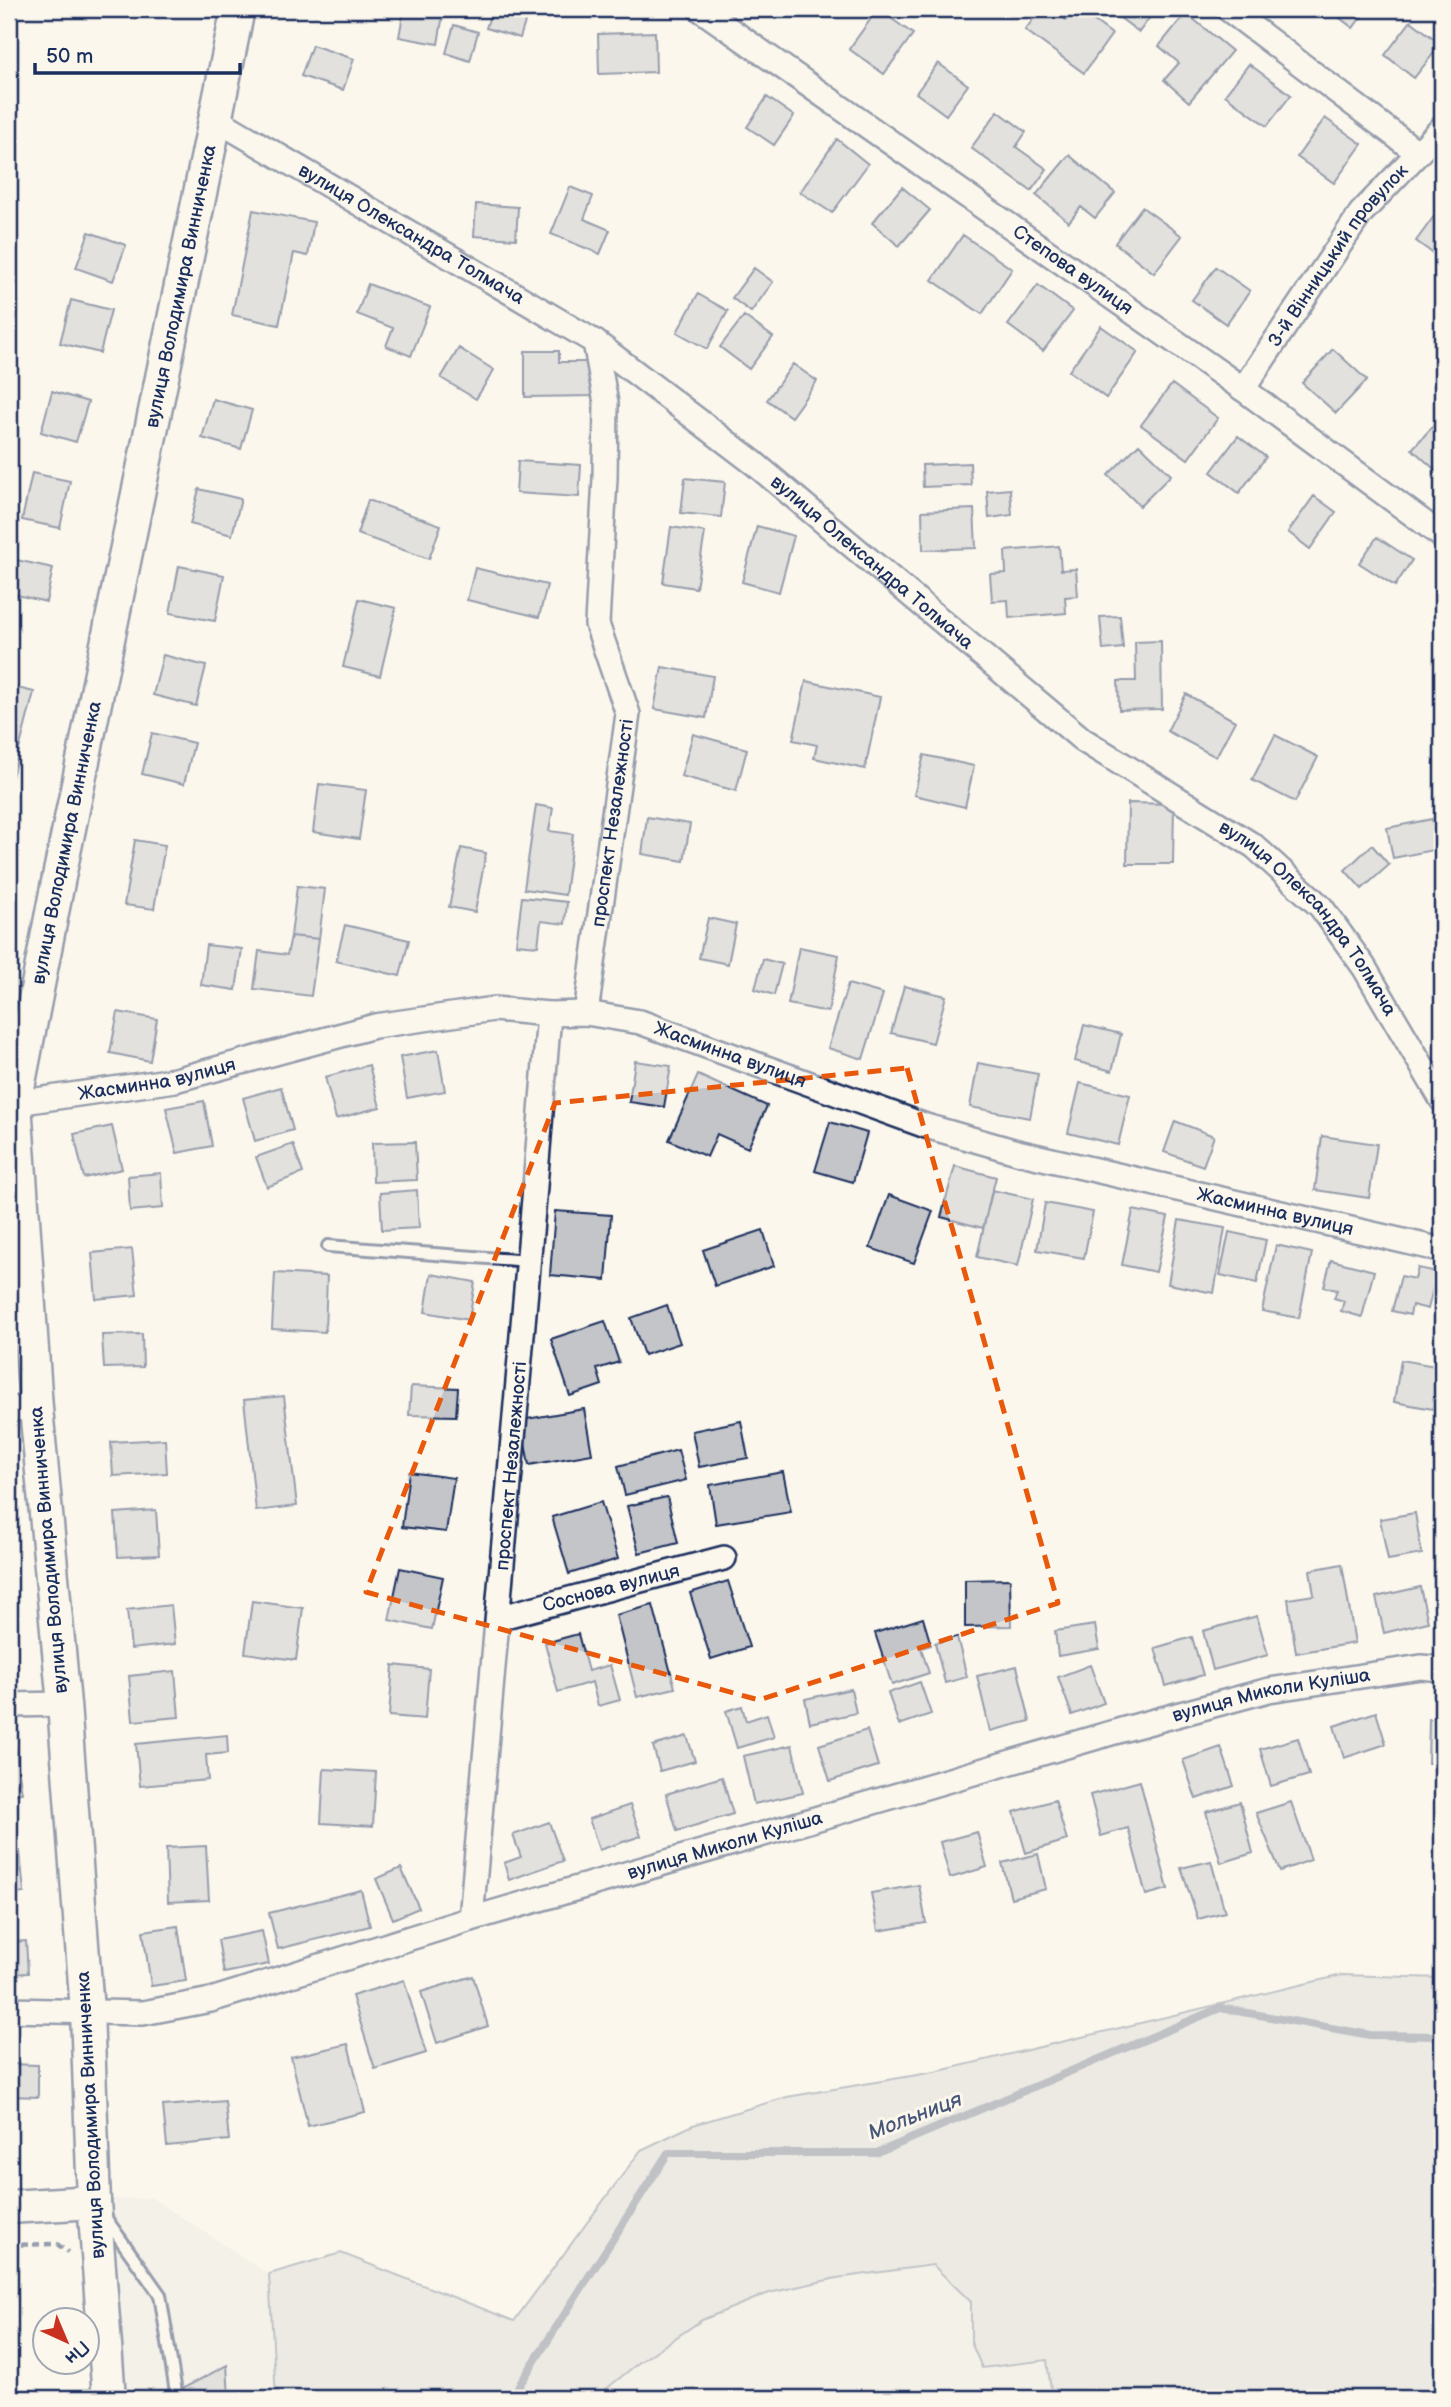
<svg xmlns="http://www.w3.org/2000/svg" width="1451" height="2407" viewBox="0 0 1451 2407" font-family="'Balsamiq Sans',sans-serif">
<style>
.built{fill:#eae8e2}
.green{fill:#dadad7;stroke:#7a849a;stroke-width:2}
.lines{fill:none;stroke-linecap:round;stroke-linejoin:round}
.stream{stroke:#747e96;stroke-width:8}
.building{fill:#c3c5c9;stroke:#1b2f5e;stroke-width:2}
.lane-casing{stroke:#1b2f5e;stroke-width:16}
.street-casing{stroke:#1b2f5e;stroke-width:28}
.secondary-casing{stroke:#1b2f5e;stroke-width:37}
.path{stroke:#1b2f5e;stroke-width:4.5;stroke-dasharray:7 5;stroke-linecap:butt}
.lane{stroke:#fbf7ec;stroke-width:10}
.street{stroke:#fbf7ec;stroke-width:23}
.secondary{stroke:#fbf7ec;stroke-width:32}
.marked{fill:none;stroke:#e8590c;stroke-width:5;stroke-dasharray:14 9;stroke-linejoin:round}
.labels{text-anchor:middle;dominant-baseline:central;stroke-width:6;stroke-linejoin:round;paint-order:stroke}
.street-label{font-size:19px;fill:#1b2f5e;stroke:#fbf7ec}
.water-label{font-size:21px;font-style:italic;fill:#47577a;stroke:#fbf7ec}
</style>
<rect width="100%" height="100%" fill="#fbf7ec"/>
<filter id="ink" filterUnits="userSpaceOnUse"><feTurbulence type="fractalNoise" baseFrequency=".0143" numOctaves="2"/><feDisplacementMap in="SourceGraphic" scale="14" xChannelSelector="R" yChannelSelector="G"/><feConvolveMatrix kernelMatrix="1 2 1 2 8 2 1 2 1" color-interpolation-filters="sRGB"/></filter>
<g filter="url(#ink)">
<path class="built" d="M 152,2198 L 269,2274 L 276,2398 L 108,2398 L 97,2200 Z
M 934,2265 L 971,2302 L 971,2342 L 1047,2360 L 1052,2398 L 595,2398 L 637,2364 L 702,2320 L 770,2293 L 837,2278 Z"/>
<path class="green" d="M 1342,1975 L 1442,1978 L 1442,2398 L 1052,2398 L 1047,2360 L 982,2368 L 971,2342 L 971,2302 L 933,2265 L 837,2278 L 769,2293 L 702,2320 L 637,2364 L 595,2398 L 276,2398 L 269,2274 L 341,2253 L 514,2321 L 641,2150 L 693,2125 L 787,2097 L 935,2072 Z"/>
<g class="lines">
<path class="stream" d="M 511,2398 L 668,2153 L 877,2153 L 1220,2008 L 1370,2035 L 1442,2036"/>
</g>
<path class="building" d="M 404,9 L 444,9 L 438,44 L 399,37 Z
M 492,9 L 529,9 L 520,38 L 486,28 Z
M 878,9 L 913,34 L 884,74 L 849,49 Z
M 1041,9 L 1050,9 L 1066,20 L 1073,9 L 1078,9 L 1112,34 L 1084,73 L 1025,30 Z
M 1108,9 L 1156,9 L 1139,32 Z
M 1328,9 L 1367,9 L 1353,28 Z
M 1186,13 L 1232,51 L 1189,102 L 1164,80 L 1179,63 L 1159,46 Z
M 1411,21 L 1441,44 L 1414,78 L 1385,55 Z
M 454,25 L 478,32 L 470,61 L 446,53 Z
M 655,32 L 656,72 L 599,74 L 598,34 Z
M 312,45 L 354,59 L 343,90 L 301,76 Z
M 938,63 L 968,85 L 946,115 L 916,93 Z
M 1249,64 L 1291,95 L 1267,126 L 1225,95 Z
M 767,97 L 794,116 L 774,145 L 747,127 Z
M 998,111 L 1026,132 L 1016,147 L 1047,169 L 1031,191 L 971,148 Z
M 1325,118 L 1362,144 L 1334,183 L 1297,157 Z
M 837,139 L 868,164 L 832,213 L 800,192 Z
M 1069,155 L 1115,193 L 1095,218 L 1081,207 L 1069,222 L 1036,195 Z
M 570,187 L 593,196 L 584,219 L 610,230 L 600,254 L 551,234 Z
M 902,187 L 930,210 L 899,246 L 872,223 Z
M 476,204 L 518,207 L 516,239 L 474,236 Z
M 1142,207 L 1182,236 L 1154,273 L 1115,243 Z
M 1440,208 L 1442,210 L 1442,260 L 1416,241 Z
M 253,210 L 314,222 L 308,256 L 294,253 L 279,325 L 232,315 Z
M 89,232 L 126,245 L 113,281 L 76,268 Z
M 963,235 L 1012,269 L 982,314 L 932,280 Z
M 1216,267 L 1250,291 L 1226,324 L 1192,300 Z
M 754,268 L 773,282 L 751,312 L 732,298 Z
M 368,284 L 430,307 L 411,356 L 386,346 L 393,328 L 357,314 Z
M 1038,285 L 1073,311 L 1043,351 L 1008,325 Z
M 698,294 L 728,311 L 707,349 L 677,332 Z
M 71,300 L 111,310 L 100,353 L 60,343 Z
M 744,316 L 773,337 L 749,369 L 720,347 Z
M 1101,326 L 1138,352 L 1106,398 L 1069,371 Z
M 459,348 L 494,370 L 476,399 L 441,378 Z
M 1333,349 L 1367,380 L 1336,413 L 1302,383 Z
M 525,351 L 559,351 L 559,362 L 595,362 L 595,396 L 525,397 Z
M 793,364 L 817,381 L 791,417 L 767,400 Z
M 1172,384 L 1218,418 L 1188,459 L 1141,425 Z
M 52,391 L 88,402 L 76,442 L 41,432 Z
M 213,399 L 252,410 L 241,449 L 202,438 Z
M 1436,423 L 1442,429 L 1442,476 L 1412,449 Z
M 1238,436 L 1266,457 L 1239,493 L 1211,472 Z
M 1139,444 L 1171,475 L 1140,506 L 1108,475 Z
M 518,461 L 581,465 L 579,497 L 516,493 Z
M 970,463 L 971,485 L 923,487 L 922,465 Z
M 32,473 L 70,481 L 60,528 L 22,520 Z
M 685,478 L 725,482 L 721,517 L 681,513 Z
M 199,489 L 241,499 L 232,535 L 190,524 Z
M 1010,489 L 1012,515 L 989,518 L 987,491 Z
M 1314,496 L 1336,512 L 1310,549 L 1288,532 Z
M 368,500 L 441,525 L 429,559 L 357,534 Z
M 974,509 L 976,548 L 923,550 L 922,511 Z
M 757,526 L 794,536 L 779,592 L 742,582 Z
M 671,527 L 705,532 L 696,588 L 663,583 Z
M 1377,537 L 1412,560 L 1395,586 L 1359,563 Z
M 1059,546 L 1061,570 L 1076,569 L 1078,596 L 1065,597 L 1066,613 L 1009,618 L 1008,600 L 992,601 L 990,574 L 1006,573 L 1005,551 Z
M 12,559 L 53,568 L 46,602 L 9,593 L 9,573 Z
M 179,566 L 224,575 L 215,621 L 170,613 Z
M 475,568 L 547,585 L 539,617 L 467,600 Z
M 359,599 L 396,608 L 380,676 L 343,667 Z
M 1120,616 L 1123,648 L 1103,650 L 1100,617 Z
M 1161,641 L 1162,709 L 1119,710 L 1118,681 L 1136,681 L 1135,642 Z
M 163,655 L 206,666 L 196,706 L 153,695 Z
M 662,667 L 713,676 L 706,718 L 654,709 Z
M 806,681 L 880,697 L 865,769 L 814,758 L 817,745 L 793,740 Z
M 9,686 L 34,692 L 12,777 L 9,776 Z
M 1186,694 L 1235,721 L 1216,757 L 1167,731 Z
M 152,733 L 194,743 L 184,784 L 142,774 Z
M 693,734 L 747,749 L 736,791 L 681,776 Z
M 1275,735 L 1318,757 L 1295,802 L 1252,780 Z
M 924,755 L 974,766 L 965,807 L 914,795 Z
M 319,784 L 366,790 L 359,839 L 313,832 Z
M 1128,803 L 1174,804 L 1173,864 L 1127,864 Z
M 536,805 L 553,808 L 549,831 L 573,834 L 565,895 L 524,889 Z
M 647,817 L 690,824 L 684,861 L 642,854 Z
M 1432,819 L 1438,849 L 1393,858 L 1387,828 Z
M 135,840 L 165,845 L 154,909 L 124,905 Z
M 1372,845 L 1389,865 L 1362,889 L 1345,870 Z
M 461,848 L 486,853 L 475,912 L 449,907 Z
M 297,886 L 325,889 L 319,939 L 291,936 Z
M 522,897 L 567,902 L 565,924 L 541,921 L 538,946 L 516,944 Z
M 708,918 L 736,924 L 728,964 L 699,958 Z
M 345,925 L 409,940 L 400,976 L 336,961 Z
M 291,936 L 319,939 L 311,996 L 254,989 L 259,951 L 287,955 Z
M 206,945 L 242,949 L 236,990 L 201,985 Z
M 799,947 L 839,955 L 828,1012 L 788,1004 Z
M 763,959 L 782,964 L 774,995 L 755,989 Z
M 848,984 L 883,994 L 863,1059 L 828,1048 Z
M 904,986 L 946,996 L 933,1043 L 891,1033 Z
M 118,1012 L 157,1019 L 150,1061 L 110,1053 Z
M 1084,1025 L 1121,1034 L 1112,1071 L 1075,1061 Z
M 438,1050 L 445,1091 L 407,1098 L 400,1057 Z
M 635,1061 L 671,1066 L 664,1107 L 629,1102 Z
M 978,1063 L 1038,1074 L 1030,1118 L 970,1107 Z
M 369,1065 L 380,1107 L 336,1119 L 325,1077 Z
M 698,1075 L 767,1106 L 748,1148 L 717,1134 L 707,1157 L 669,1140 Z
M 1080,1083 L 1130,1095 L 1118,1145 L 1068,1133 Z
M 281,1087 L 293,1130 L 255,1141 L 243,1098 Z
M 204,1101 L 212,1146 L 177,1153 L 166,1108 Z
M 1175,1121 L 1214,1136 L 1203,1166 L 1164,1152 Z
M 830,1122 L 867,1133 L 853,1182 L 815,1171 Z
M 112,1126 L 122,1169 L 84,1178 L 74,1134 Z
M 1322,1136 L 1377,1144 L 1369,1198 L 1315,1190 Z
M 415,1142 L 417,1180 L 373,1182 L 372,1143 Z
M 293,1144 L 303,1173 L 267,1187 L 256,1157 Z
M 955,1166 L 996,1177 L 983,1228 L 941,1217 Z
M 161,1173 L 163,1208 L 130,1211 L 128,1176 Z
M 417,1190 L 419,1228 L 382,1230 L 380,1193 Z
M 992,1190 L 1033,1199 L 1018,1266 L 977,1257 Z
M 889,1195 L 933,1211 L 914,1263 L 870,1248 Z
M 1045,1203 L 1093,1212 L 1084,1258 L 1037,1250 Z
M 1133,1210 L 1168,1217 L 1156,1272 L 1122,1265 Z
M 555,1211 L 611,1215 L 606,1280 L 550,1275 Z
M 1179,1220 L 1225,1228 L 1214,1293 L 1168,1284 Z
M 763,1230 L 774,1266 L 715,1286 L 703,1250 Z
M 1229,1232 L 1266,1240 L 1257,1283 L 1220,1275 Z
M 1276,1245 L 1312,1253 L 1299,1318 L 1262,1311 Z
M 132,1249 L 137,1295 L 96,1299 L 92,1253 Z
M 1331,1260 L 1374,1271 L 1362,1317 L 1341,1311 L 1344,1301 L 1334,1298 L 1337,1290 L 1324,1287 Z
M 1418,1268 L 1437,1272 L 1428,1309 L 1412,1305 L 1410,1315 L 1392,1311 L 1401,1276 L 1415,1279 Z
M 275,1273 L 327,1276 L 325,1332 L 272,1329 Z
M 431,1274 L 475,1282 L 469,1320 L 425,1312 Z
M 667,1305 L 680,1343 L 644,1355 L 631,1318 Z
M 605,1321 L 619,1362 L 597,1369 L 602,1385 L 570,1396 L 551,1339 Z
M 142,1334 L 143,1367 L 104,1368 L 102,1335 Z
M 1401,1360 L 1441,1367 L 1433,1409 L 1394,1402 Z
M 411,1386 L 458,1388 L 456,1416 L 409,1415 Z
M 284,1396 L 297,1506 L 256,1511 L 244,1400 Z
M 584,1409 L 592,1454 L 529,1465 L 521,1420 Z
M 741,1421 L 748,1458 L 699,1467 L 692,1431 Z
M 165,1439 L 167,1473 L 113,1476 L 111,1442 Z
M 678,1450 L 686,1480 L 625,1495 L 618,1466 Z
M 409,1472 L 454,1478 L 446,1532 L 402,1527 Z
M 783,1472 L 791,1512 L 716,1524 L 710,1485 Z
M 667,1497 L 678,1543 L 639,1553 L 627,1506 Z
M 601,1502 L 618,1559 L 569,1574 L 552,1517 Z
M 156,1510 L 159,1555 L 118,1557 L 115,1513 Z
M 1415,1513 L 1422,1554 L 1388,1560 L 1380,1519 Z
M 1342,1564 L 1355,1643 L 1296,1653 L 1288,1599 L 1314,1595 L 1310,1570 Z
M 400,1568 L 443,1577 L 432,1629 L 389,1620 Z
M 1010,1579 L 1011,1626 L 965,1627 L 965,1580 Z
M 728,1581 L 749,1647 L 711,1659 L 690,1593 Z
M 1420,1587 L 1428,1622 L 1384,1633 L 1376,1597 Z
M 252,1601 L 303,1608 L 296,1660 L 245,1653 Z
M 171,1605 L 175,1644 L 131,1649 L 127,1610 Z
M 653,1605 L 675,1688 L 637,1697 L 616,1615 Z
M 1257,1616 L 1268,1655 L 1213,1670 L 1203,1631 Z
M 923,1618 L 931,1645 L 921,1648 L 929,1673 L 892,1685 L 875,1633 Z
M 1095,1625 L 1099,1649 L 1058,1656 L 1055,1631 Z
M 578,1634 L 588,1671 L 610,1665 L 620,1700 L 598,1706 L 592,1682 L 558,1692 L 545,1643 Z
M 957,1637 L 967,1677 L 945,1683 L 935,1643 Z
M 1192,1637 L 1203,1675 L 1166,1686 L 1155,1648 Z
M 393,1665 L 429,1669 L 425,1719 L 389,1716 Z
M 1090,1665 L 1104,1703 L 1072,1715 L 1058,1677 Z
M 1017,1666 L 1030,1721 L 990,1731 L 977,1676 Z
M 175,1671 L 179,1717 L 133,1721 L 129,1676 Z
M 920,1682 L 931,1714 L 899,1725 L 888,1693 Z
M 851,1689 L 856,1713 L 810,1723 L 805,1699 Z
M 742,1706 L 746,1721 L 767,1714 L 774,1737 L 737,1748 L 726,1711 Z
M 1376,1712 L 1386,1744 L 1344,1758 L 1334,1726 Z
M 1429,1719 L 1442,1719 L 1442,1763 L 1428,1763 Z
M 867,1730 L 878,1766 L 830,1781 L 819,1745 Z
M 227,1735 L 228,1753 L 206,1755 L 208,1780 L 140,1786 L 136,1744 Z
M 687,1736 L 695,1761 L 660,1771 L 653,1746 Z
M 1298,1738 L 1309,1775 L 1271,1786 L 1260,1749 Z
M 792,1745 L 803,1793 L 754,1804 L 743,1756 Z
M 15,1746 L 22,1793 L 9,1795 L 9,1747 Z
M 1221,1747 L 1234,1786 L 1196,1799 L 1183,1760 Z
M 324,1769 L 376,1772 L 373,1826 L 321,1823 Z
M 722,1777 L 733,1814 L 677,1831 L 666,1794 Z
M 1434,1777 L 1442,1777 L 1442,1805 L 1436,1806 Z
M 1140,1781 L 1168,1889 L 1146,1895 L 1128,1828 L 1101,1836 L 1090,1795 Z
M 1055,1800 L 1067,1840 L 1026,1853 L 1014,1812 Z
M 1240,1802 L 1253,1853 L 1221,1863 L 1206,1812 Z
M 1291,1802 L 1311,1860 L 1280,1871 L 1256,1813 Z
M 630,1805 L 641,1836 L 599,1850 L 589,1819 Z
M 549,1822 L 563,1861 L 509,1880 L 504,1863 L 521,1857 L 513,1835 Z
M 977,1832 L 987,1867 L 950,1878 L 940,1842 Z
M 206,1846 L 209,1900 L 168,1902 L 166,1848 Z
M 20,1851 L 24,1893 L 9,1895 L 9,1852 Z
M 1038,1854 L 1046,1889 L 1011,1898 L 1002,1863 Z
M 1211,1861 L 1225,1912 L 1198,1919 L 1181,1868 Z
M 401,1868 L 419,1908 L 393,1919 L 376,1879 Z
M 919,1885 L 926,1923 L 878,1931 L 871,1893 Z
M 361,1890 L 370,1926 L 278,1949 L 269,1913 Z
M 178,1926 L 186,1981 L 151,1986 L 143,1931 Z
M 262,1931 L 269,1964 L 224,1973 L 218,1940 Z
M 26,1941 L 28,1973 L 9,1974 L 9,1942 Z
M 473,1976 L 488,2026 L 437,2043 L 421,1992 Z
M 404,1980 L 426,2053 L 375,2069 L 352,1996 Z
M 348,2044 L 365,2112 L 308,2126 L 291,2057 Z
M 9,2064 L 38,2065 L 38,2097 L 9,2096 Z
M 225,2101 L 229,2140 L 167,2146 L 163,2106 Z
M 227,2365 L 229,2398 L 167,2398 L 176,2392 Z"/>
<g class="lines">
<g class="lane-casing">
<path id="lane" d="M 328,1246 L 529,1261
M 104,2216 L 160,2295 L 176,2392"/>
</g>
<g class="street-casing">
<g id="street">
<path id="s1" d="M 700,9 L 1243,389 L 1442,536"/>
<path d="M 1228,9 L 1417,152"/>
<path id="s2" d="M 214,118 L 595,342 L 754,463 L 1083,740 L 1254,846 L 1321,907 L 1364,967 L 1442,1100"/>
<path id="s3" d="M 1243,389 L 1361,213 L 1442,128"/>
<path id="s4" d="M 586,1013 L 628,714 L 597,624 L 605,478 L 606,403 L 595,342"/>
<path id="s5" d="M 9,1104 L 175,1080 L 375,1026 L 494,1009 L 549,1014 L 586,1013 L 640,1022 L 926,1126 L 1017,1152 L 1442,1250"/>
<path d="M 9,1409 L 36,1408"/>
<path id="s6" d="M 498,1618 L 724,1558"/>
<path d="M 9,1705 L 64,1704"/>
<path id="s7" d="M 471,1919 C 498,1618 525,1316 549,1014"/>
<path id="s8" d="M 9,2010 L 143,2013 L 211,2000 L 471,1919 L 1125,1729 L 1269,1690 L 1421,1667 L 1442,1669"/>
</g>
</g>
<g class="secondary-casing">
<g id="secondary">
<path d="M 9,2207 L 94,2202"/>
<path id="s9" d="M 109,2398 L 94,2202 L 87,2011 L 64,1704 L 36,1408 L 15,1103 L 59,877 L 238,9"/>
</g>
</g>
<path class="path" d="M 9,2245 L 57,2244 L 68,2252"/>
<use href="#lane" class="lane"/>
<use href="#street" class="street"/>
<use href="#secondary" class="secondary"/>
</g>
</g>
<path d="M0 0H1451V2407H0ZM 907,1068 L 1058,1603 L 759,1700 L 366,1592 L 555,1103 Z" fill="#fbf7ec" fill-opacity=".55" fill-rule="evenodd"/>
<path class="marked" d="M 907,1068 L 1058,1603 L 759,1700 L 366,1592 L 555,1103 Z"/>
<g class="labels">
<g class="street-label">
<text stroke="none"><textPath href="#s2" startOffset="229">вулиця Олександра Толмача</textPath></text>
<text stroke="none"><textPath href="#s3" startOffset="164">3-й Вінницький провулок</textPath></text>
<text stroke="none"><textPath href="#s1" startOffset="455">Степова вулиця</textPath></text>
<text stroke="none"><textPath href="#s9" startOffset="2132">вулиця Володимира Винниченка</textPath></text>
<text stroke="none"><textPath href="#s2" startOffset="796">вулиця Олександра Толмача</textPath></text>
<text stroke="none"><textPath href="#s4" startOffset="192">проспект Незалежності</textPath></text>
<text stroke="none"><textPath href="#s9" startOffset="1564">вулиця Володимира Винниченка</textPath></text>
<text stroke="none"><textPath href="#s2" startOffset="1363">вулиця Олександра Толмача</textPath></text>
<text stroke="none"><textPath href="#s5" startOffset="738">Жасминна вулиця</textPath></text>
<text stroke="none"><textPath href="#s5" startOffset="150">Жасминна вулиця</textPath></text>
<text stroke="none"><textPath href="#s5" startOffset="1306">Жасминна вулиця</textPath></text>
<text stroke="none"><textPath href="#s7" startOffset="455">проспект Незалежності</textPath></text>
<text transform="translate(49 1550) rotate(-95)">вулиця Володимира Винниченка</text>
<text stroke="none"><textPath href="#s6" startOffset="117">Соснова вулиця</textPath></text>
<text stroke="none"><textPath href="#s8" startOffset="1307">вулиця Миколи Куліша</textPath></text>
<text stroke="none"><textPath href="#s8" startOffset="740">вулиця Миколи Куліша</textPath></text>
<text transform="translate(91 2115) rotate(-93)">вулиця Володимира Винниченка</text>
</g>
<g class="water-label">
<text transform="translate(915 2116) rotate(-21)">Мольниця</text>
</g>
</g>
<rect width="1451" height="2407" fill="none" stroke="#fbf7ec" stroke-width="35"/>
<rect x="18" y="18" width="1416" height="2372" fill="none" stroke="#1b2f5e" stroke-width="2.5" filter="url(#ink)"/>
<g transform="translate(66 2341) rotate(136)"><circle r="33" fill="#fbf7ec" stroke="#a1a7b3" stroke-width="2"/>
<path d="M0-5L12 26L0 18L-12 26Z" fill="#c8321e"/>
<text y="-10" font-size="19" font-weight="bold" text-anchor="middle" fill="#1b2f5e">Пн</text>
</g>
<path d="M35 63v10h205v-10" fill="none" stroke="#1b2f5e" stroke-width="3.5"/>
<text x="46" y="63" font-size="21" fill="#1b2f5e" stroke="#fbf7ec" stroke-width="5" paint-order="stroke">50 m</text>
</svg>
